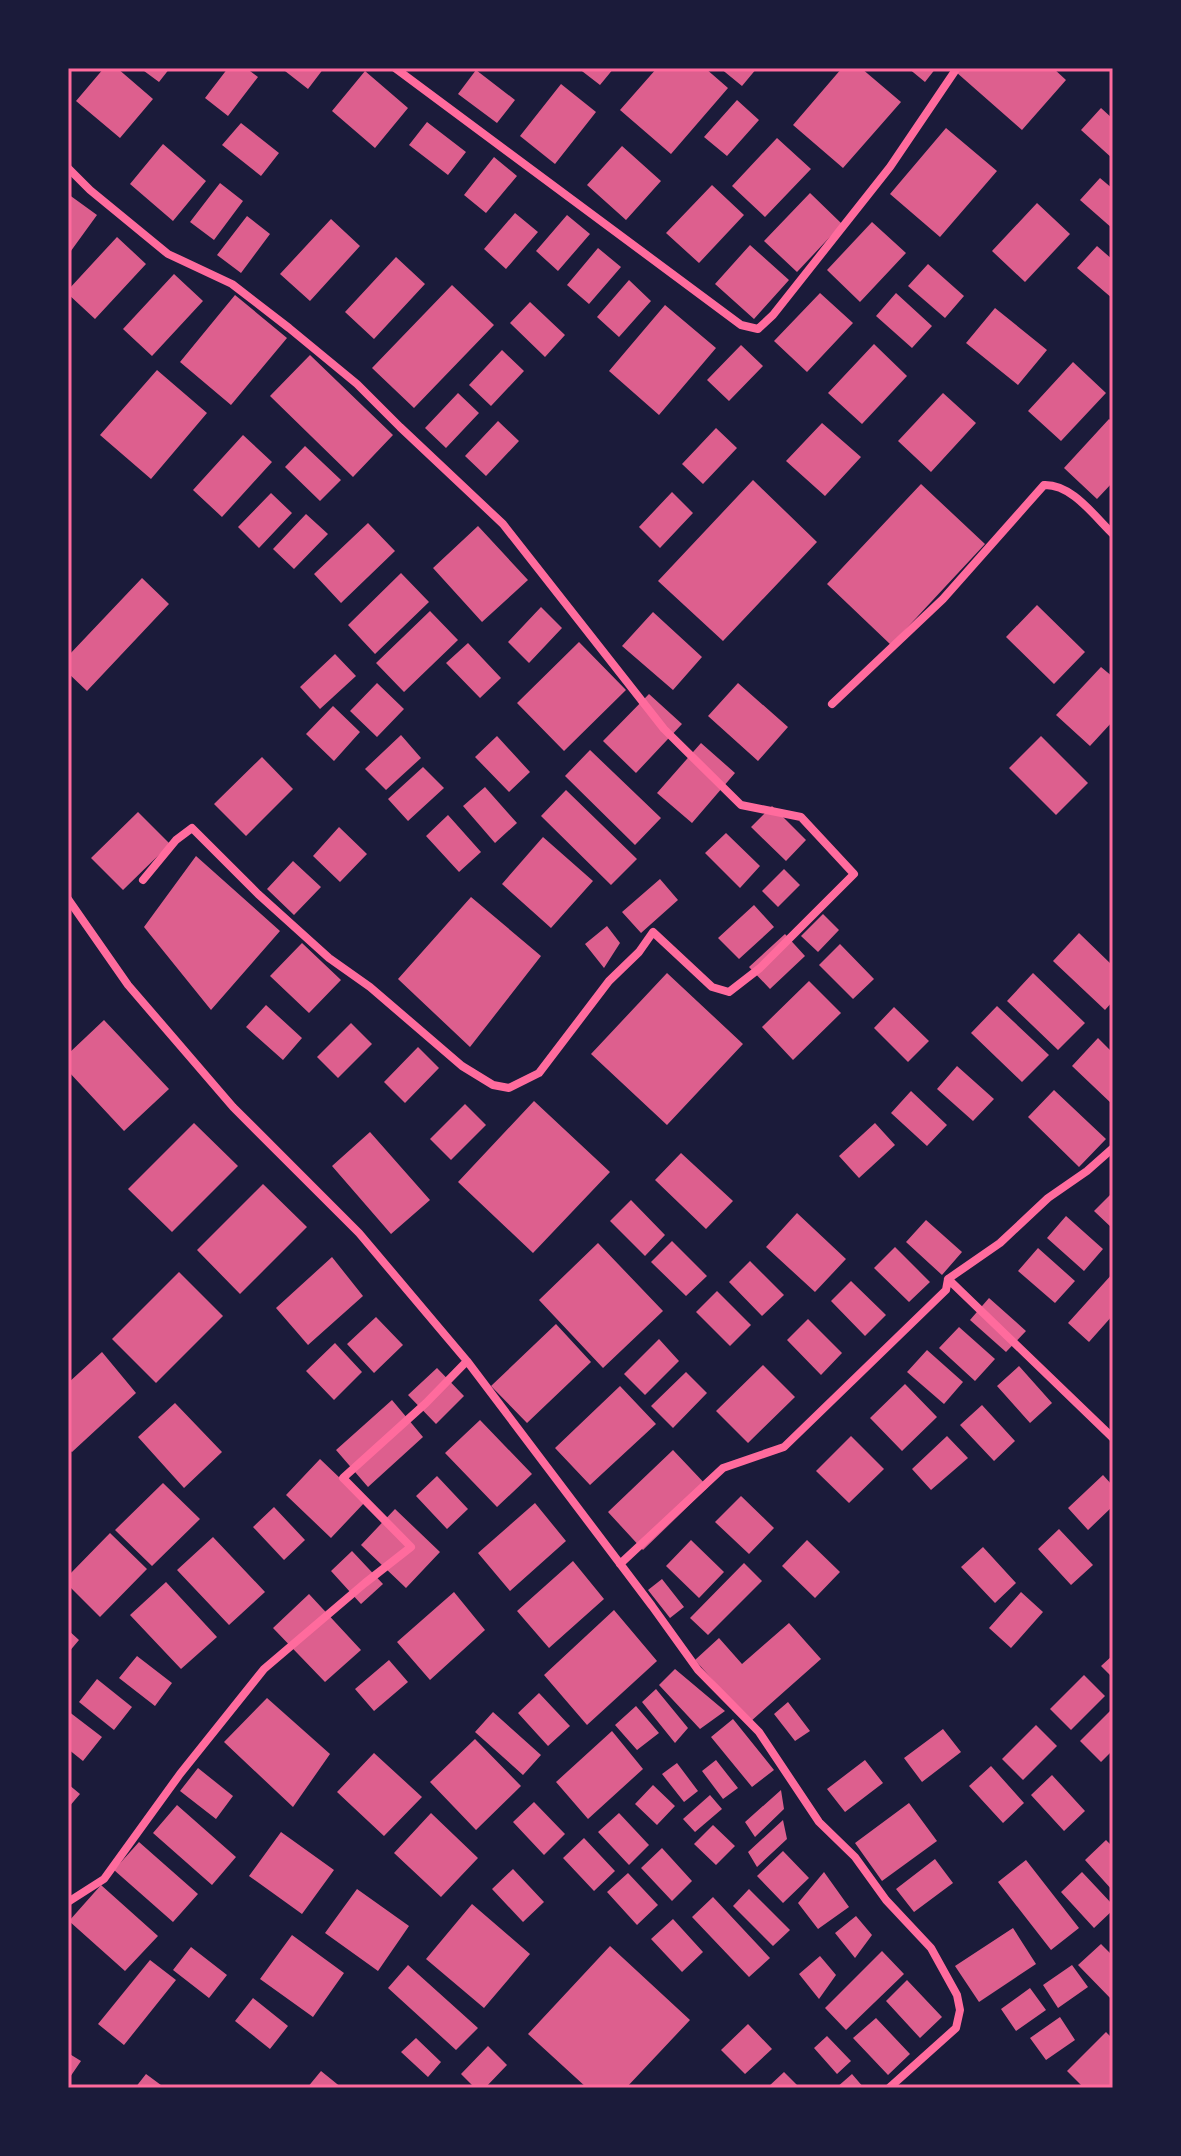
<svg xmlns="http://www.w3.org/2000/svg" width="1181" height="2156" viewBox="0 0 1181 2156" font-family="Manrope,sans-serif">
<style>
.building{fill:#dd5f8e}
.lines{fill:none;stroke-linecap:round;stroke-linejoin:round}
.minor{stroke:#ff6b9d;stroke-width:8}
.neatline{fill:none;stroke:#ff6b9d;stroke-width:3}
</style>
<rect width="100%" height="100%" fill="#1b1b3a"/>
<path class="building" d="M 104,68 L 117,68 L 153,99 L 120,138 L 76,101 Z
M 140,68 L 170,68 L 159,82 Z
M 228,68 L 246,68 L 258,77 L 228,116 L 205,98 Z
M 287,68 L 324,68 L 308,89 L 285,71 Z
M 578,68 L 614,68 L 600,85 Z
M 657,68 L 705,68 L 728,88 L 671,154 L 620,110 Z
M 720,68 L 757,68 L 742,86 Z
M 842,68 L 861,68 L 901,102 L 843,168 L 793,125 Z
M 908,68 L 936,68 L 925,82 Z
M 960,68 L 1053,68 L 1066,80 L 1022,130 L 956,72 Z
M 476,70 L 515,100 L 497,123 L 458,94 Z
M 365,71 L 408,108 L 375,148 L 332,111 Z
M 561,84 L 596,112 L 555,164 L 520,136 Z
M 737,100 L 759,120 L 727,156 L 704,137 Z
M 1101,108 L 1113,119 L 1113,159 L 1081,130 Z
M 427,122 L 466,152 L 448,175 L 409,145 Z
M 241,123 L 279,153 L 261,176 L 222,145 Z
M 946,128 L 997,171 L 940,237 L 890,194 Z
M 777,138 L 811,169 L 765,217 L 732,186 Z
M 163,144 L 206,181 L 173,221 L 130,184 Z
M 622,146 L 661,181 L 626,220 L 587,185 Z
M 494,157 L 517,176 L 486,213 L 464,195 Z
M 1100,178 L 1113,189 L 1113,229 L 1080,200 Z
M 220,183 L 243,201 L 214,240 L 190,222 Z
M 712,185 L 744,215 L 699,263 L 666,233 Z
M 810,193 L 842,224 L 797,272 L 764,241 Z
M 68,194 L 97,215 L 68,255 Z
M 1037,203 L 1070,234 L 1025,282 L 992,251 Z
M 515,213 L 538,232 L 506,269 L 484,249 Z
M 567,215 L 590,234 L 558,271 L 536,251 Z
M 247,216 L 270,234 L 241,273 L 217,255 Z
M 331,219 L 360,246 L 310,301 L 280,274 Z
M 872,222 L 906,253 L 860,302 L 827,270 Z
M 117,237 L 146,264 L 95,319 L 68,294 L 68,290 Z
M 750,245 L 789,280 L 754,319 L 715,284 Z
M 1097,246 L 1113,260 L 1113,299 L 1077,268 Z
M 598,248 L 621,267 L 589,304 L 567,285 Z
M 396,257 L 425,284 L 374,339 L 345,312 Z
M 928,264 L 964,296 L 945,318 L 908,286 Z
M 174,274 L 203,301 L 152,356 L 123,329 Z
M 629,280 L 651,301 L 619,337 L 597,317 Z
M 452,285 L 494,325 L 414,408 L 372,368 Z
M 820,293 L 853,323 L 807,372 L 774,341 Z
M 896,293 L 932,326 L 912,348 L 876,316 Z
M 235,295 L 287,338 L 231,405 L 180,362 Z
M 530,302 L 565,335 L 545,357 L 510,323 Z
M 665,305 L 716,348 L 659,415 L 609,371 Z
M 995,308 L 1047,350 L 1018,385 L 966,343 Z
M 874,344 L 907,376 L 862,424 L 828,393 Z
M 741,345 L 763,366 L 729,401 L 707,380 Z
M 502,350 L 524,371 L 491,406 L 469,385 Z
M 310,355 L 393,435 L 353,477 L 270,396 Z
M 1073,362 L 1106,393 L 1061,441 L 1028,411 Z
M 157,370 L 207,413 L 151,479 L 100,435 Z
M 458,393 L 479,413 L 446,448 L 425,428 Z
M 943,393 L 976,423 L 931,472 L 898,441 Z
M 1109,419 L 1113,423 L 1113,482 L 1097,499 L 1064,468 Z
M 498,421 L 519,441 L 486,476 L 465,456 Z
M 822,423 L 861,457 L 825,496 L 786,461 Z
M 716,428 L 737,448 L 703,484 L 682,464 Z
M 243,435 L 272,462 L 222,517 L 193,490 Z
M 305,446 L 341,480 L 320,501 L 285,467 Z
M 753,480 L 817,542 L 723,641 L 658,581 Z
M 921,484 L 985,544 L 891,645 L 827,584 Z
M 672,492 L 693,513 L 660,548 L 639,527 Z
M 271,493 L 292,513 L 259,548 L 238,527 Z
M 306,514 L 328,534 L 294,569 L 273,549 Z
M 368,523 L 395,551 L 341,603 L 314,574 Z
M 478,526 L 528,580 L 482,622 L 433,568 Z
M 401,573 L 429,602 L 375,654 L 348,625 Z
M 142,578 L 169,604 L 87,691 L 68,673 L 68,656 Z
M 1037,605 L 1085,652 L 1054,684 L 1006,637 Z
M 541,607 L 562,628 L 529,663 L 508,642 Z
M 430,611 L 458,640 L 404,692 L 376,663 Z
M 653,612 L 702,657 L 673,690 L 622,646 Z
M 579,642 L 626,690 L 564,751 L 517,703 Z
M 468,643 L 501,678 L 480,698 L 446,663 Z
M 335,654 L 356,676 L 320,709 L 300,687 Z
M 1101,667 L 1113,677 L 1113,721 L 1090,746 L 1056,715 Z
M 377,683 L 404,709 L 377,737 L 350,711 Z
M 738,683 L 788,727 L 758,761 L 708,716 Z
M 649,694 L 682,724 L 636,773 L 603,741 Z
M 333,706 L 360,732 L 334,761 L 306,734 Z
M 401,735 L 421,758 L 386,790 L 365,769 Z
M 497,736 L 530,772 L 509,792 L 475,757 Z
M 1041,736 L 1088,783 L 1056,815 L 1009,768 Z
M 701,743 L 735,773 L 692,823 L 657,793 Z
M 590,750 L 661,818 L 635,845 L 565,776 Z
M 262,757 L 293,789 L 246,836 L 214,804 Z
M 423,767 L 444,788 L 408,821 L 388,799 Z
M 485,787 L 517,823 L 495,843 L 463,806 Z
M 566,790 L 637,859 L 611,885 L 541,816 Z
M 772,806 L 806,840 L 786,861 L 751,827 Z
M 138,812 L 170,844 L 123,890 L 91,858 Z
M 448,815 L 481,852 L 459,872 L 426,836 Z
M 339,827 L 367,854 L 340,882 L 313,856 Z
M 726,833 L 760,866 L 740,888 L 705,853 Z
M 543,837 L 593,881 L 551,928 L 502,884 Z
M 196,856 L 280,931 L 211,1010 L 144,927 Z
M 293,861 L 321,887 L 294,915 L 267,889 Z
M 784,869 L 800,885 L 778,907 L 762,891 Z
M 660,879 L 678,900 L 641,933 L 622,912 Z
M 471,897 L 541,956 L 470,1047 L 398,979 Z
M 754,905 L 774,927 L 739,959 L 718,938 Z
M 823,914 L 839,930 L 818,952 L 801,936 Z
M 607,926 L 620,943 L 604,968 L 585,944 Z
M 1079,933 L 1113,966 L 1113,1001 L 1105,1010 L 1053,961 Z
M 785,934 L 805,956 L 770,989 L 749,967 Z
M 302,943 L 341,980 L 309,1013 L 270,976 Z
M 840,944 L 874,979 L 853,999 L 819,965 Z
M 667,973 L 743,1044 L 667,1125 L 591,1054 Z
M 1033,973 L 1085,1023 L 1058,1050 L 1007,1001 Z
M 809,981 L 841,1013 L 793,1060 L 762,1027 Z
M 266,1005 L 302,1038 L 283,1060 L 246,1027 Z
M 997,1006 L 1049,1055 L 1022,1082 L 971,1033 Z
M 894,1007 L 929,1041 L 908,1062 L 874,1028 Z
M 104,1020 L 169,1089 L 124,1131 L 68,1071 L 68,1054 Z
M 351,1023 L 372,1044 L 338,1078 L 317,1057 Z
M 1098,1038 L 1113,1053 L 1113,1105 L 1072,1066 Z
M 418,1047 L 439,1068 L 405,1103 L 384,1082 Z
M 957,1066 L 994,1099 L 973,1121 L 937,1089 Z
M 1054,1090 L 1106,1139 L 1079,1167 L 1028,1117 Z
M 911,1091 L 947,1125 L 927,1146 L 891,1113 Z
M 534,1101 L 610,1172 L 533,1253 L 458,1182 Z
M 465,1104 L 486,1125 L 451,1160 L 430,1139 Z
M 194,1123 L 238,1166 L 172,1232 L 128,1189 Z
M 875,1123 L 895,1145 L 859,1178 L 839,1156 Z
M 370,1132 L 430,1200 L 391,1234 L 332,1166 Z
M 681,1153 L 733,1201 L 706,1229 L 655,1180 Z
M 263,1184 L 307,1227 L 240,1294 L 197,1250 Z
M 1113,1192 L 1113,1229 L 1094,1211 Z
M 631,1200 L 665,1235 L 645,1256 L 610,1221 Z
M 797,1213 L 846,1259 L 815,1292 L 766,1247 Z
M 1066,1216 L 1103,1249 L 1084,1271 L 1047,1238 Z
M 926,1220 L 962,1252 L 942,1275 L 906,1242 Z
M 672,1241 L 707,1276 L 686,1296 L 651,1262 Z
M 598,1243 L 663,1311 L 603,1368 L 539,1300 Z
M 895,1247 L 930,1282 L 909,1302 L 874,1268 Z
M 1038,1248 L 1075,1281 L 1055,1303 L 1018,1271 Z
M 332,1257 L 363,1296 L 308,1345 L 276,1308 Z
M 750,1261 L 784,1295 L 762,1316 L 729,1282 Z
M 179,1272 L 223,1316 L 156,1383 L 112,1339 Z
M 1113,1273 L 1113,1315 L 1089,1342 L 1068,1323 Z
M 851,1281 L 886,1315 L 865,1336 L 831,1301 Z
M 717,1291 L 751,1325 L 730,1346 L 696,1312 Z
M 989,1298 L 1026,1331 L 1006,1352 L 970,1320 Z
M 376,1317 L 403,1345 L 374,1373 L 347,1344 Z
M 808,1319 L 842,1353 L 821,1375 L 787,1340 Z
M 556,1324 L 591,1362 L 527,1423 L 491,1386 Z
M 959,1327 L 995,1359 L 975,1381 L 939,1348 Z
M 659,1339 L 679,1361 L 645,1395 L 624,1374 Z
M 335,1343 L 362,1372 L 334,1400 L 306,1371 Z
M 927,1350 L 963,1382 L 944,1404 L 907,1372 Z
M 102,1352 L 136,1393 L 72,1452 L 68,1449 L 68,1383 Z
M 763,1365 L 795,1397 L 748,1443 L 716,1411 Z
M 1019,1366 L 1052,1403 L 1030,1423 L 997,1386 Z
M 437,1368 L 464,1396 L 436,1424 L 408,1395 Z
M 686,1372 L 707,1393 L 673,1428 L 651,1406 Z
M 905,1384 L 937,1417 L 902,1451 L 870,1418 Z
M 620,1386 L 656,1424 L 590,1485 L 555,1448 Z
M 392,1400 L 423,1437 L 368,1487 L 336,1450 Z
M 175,1403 L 222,1452 L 184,1488 L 138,1437 Z
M 982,1405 L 1015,1441 L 994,1461 L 960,1425 Z
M 480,1420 L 532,1474 L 497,1507 L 445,1453 Z
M 851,1436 L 884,1469 L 849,1503 L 816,1471 Z
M 947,1436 L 968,1458 L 931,1490 L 912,1469 Z
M 673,1450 L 708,1487 L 643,1550 L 608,1512 Z
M 320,1459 L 365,1502 L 331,1538 L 286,1495 Z
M 1103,1475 L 1113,1486 L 1113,1506 L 1088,1530 L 1068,1508 Z
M 437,1476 L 468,1509 L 447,1529 L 416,1496 Z
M 163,1483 L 200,1519 L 152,1566 L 115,1530 Z
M 741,1496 L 774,1528 L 749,1554 L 715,1522 Z
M 535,1503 L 566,1541 L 510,1591 L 478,1553 Z
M 274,1507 L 305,1540 L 284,1560 L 253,1527 Z
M 395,1509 L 440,1552 L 406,1588 L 361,1545 Z
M 1059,1529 L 1093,1565 L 1071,1585 L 1038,1549 Z
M 110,1533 L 147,1569 L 100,1617 L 68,1585 L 68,1576 Z
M 213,1537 L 265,1592 L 229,1625 L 177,1570 Z
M 691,1540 L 724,1572 L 699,1598 L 666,1566 Z
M 807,1540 L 840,1572 L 815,1598 L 782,1566 Z
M 983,1547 L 1016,1583 L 995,1603 L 961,1567 Z
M 352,1551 L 383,1584 L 361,1604 L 331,1571 Z
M 573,1561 L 604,1599 L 549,1648 L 517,1611 Z
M 744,1563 L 762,1581 L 708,1635 L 690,1618 Z
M 662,1579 L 684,1607 L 670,1618 L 648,1590 Z
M 166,1582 L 217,1637 L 181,1669 L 130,1615 Z
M 454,1592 L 485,1630 L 430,1680 L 397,1642 Z
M 1021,1592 L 1043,1612 L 1011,1648 L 989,1628 Z
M 309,1594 L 361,1650 L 325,1682 L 273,1628 Z
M 614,1610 L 657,1661 L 587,1725 L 544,1675 Z
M 789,1623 L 821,1659 L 750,1722 L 695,1660 L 719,1638 L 742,1664 Z
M 68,1630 L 79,1640 L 68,1653 Z
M 1113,1655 L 1113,1678 L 1101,1666 Z
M 137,1656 L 172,1683 L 155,1706 L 119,1678 Z
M 389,1660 L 408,1682 L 374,1711 L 355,1689 Z
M 675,1669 L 725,1711 L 700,1729 L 659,1685 Z
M 1084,1675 L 1105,1696 L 1071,1730 L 1050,1709 Z
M 97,1679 L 132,1707 L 114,1730 L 79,1702 Z
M 656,1689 L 688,1728 L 675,1743 L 642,1702 Z
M 539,1693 L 570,1726 L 548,1746 L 518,1713 Z
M 267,1698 L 330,1754 L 293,1807 L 224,1742 Z
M 788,1702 L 810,1731 L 795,1741 L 774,1714 Z
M 636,1706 L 659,1733 L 637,1750 L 615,1725 Z
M 1113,1708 L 1113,1750 L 1101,1762 L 1080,1741 Z
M 68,1711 L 102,1737 L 83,1761 L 68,1749 Z
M 493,1712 L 541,1755 L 523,1775 L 475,1732 Z
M 733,1719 L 774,1770 L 752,1787 L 711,1737 Z
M 1036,1725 L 1057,1746 L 1023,1780 L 1002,1759 Z
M 943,1729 L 961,1752 L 922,1782 L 904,1758 Z
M 612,1731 L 643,1769 L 588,1819 L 556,1782 Z
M 475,1739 L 521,1786 L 476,1830 L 430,1782 Z
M 374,1753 L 422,1797 L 384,1836 L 337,1792 Z
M 716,1760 L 738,1788 L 723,1799 L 702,1771 Z
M 865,1760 L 883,1783 L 845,1812 L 827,1789 Z
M 677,1763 L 698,1791 L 684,1802 L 662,1774 Z
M 991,1766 L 1024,1803 L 1003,1823 L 969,1786 Z
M 198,1768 L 233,1796 L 216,1819 L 180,1791 Z
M 1052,1775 L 1085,1811 L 1064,1831 L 1031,1795 Z
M 68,1784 L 80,1794 L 68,1808 Z
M 653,1785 L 675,1806 L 657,1825 L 635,1804 Z
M 781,1790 L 784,1809 L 755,1837 L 745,1822 Z
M 710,1795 L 722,1809 L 695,1832 L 683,1819 Z
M 534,1802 L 565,1834 L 544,1855 L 513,1822 Z
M 909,1803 L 937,1841 L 882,1881 L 855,1843 Z
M 177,1805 L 236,1857 L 212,1885 L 153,1833 Z
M 431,1813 L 478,1858 L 441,1897 L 394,1853 Z
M 619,1813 L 649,1845 L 629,1865 L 598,1832 Z
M 783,1820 L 787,1839 L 757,1867 L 748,1852 Z
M 713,1825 L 735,1846 L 716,1865 L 694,1844 Z
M 281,1832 L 334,1870 L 302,1914 L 249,1876 Z
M 584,1838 L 615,1871 L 594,1891 L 563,1858 Z
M 1106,1840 L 1113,1847 L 1113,1891 L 1085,1860 Z
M 139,1842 L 198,1894 L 173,1922 L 114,1870 Z
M 662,1848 L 692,1881 L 672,1901 L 641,1868 Z
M 783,1851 L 809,1878 L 783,1903 L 757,1876 Z
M 935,1859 L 953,1883 L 914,1912 L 896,1889 Z
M 1026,1860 L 1079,1928 L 1051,1950 L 998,1882 Z
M 513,1869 L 544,1902 L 523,1922 L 492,1889 Z
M 824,1872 L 849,1907 L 818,1929 L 798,1903 Z
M 1082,1872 L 1113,1905 L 1113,1910 L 1094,1928 L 1061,1892 Z
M 628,1873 L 658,1905 L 637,1925 L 607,1892 Z
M 101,1885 L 158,1936 L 125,1971 L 69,1921 Z
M 357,1889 L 409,1926 L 378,1971 L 325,1933 Z
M 749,1889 L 790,1930 L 773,1946 L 733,1906 Z
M 713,1897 L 770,1958 L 749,1977 L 692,1917 Z
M 472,1904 L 530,1954 L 484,2008 L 426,1959 Z
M 856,1916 L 872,1935 L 855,1958 L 835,1933 Z
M 673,1919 L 703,1952 L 682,1972 L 651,1939 Z
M 1013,1928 L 1036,1964 L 979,2002 L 955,1966 Z
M 292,1935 L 344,1973 L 313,2017 L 260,1979 Z
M 1101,1944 L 1113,1956 L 1113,2001 L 1078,1965 Z
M 610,1946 L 690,2020 L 626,2088 L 587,2088 L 528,2034 Z
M 191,1947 L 227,1975 L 209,1998 L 173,1970 Z
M 882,1951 L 904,1974 L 846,2030 L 825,2008 Z
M 820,1956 L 836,1975 L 819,1999 L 799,1974 Z
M 150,1960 L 176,1980 L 124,2045 L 98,2024 Z
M 408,1965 L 478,2028 L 456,2050 L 388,1988 Z
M 1072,1965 L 1088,1987 L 1058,2008 L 1043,1985 Z
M 907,1980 L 942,2017 L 920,2038 L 886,2001 Z
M 1030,1988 L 1046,2010 L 1016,2031 L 1001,2009 Z
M 253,1998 L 288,2026 L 270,2049 L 235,2021 Z
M 1060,2017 L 1075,2040 L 1046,2060 L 1030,2038 Z
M 876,2018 L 910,2054 L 888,2075 L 853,2038 Z
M 748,2024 L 772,2049 L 745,2074 L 721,2050 Z
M 1106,2032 L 1113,2039 L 1113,2088 L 1084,2088 L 1067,2071 Z
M 827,2036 L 851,2061 L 837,2074 L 814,2048 Z
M 416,2038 L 441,2062 L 428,2077 L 401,2052 Z
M 488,2046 L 507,2065 L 485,2088 L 475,2088 L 461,2074 Z
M 68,2053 L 81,2061 L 68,2080 Z
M 321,2071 L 342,2088 L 307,2088 Z
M 784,2072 L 800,2088 L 767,2088 Z
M 146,2074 L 165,2088 L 135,2088 Z
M 852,2074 L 864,2088 L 836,2088 Z"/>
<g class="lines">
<path class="minor" d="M 395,68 L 741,325 L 758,329 L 773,315 L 890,167 L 957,68
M 68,168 L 90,190 L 168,254 L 232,284 L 289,328 L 357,384 L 400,427 L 503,524 L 664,729 L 741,805 L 801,817 L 854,874 L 760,968 L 729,992 L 712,987 L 653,932 L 639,952 L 609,981 L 539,1073 L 509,1088 L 493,1085 L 462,1066 L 370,987 L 329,958 L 258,894 L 192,828 L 176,840 L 143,880
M 832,704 L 943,599 L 1044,485 C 1072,484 1094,516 1113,534
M 68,899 L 128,985 L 233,1107 L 359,1233 L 467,1361 L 652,1606 L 698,1670 L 759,1732 L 819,1822 L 855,1857 L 886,1900 L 931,1948 L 957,1995 L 960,2010 L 956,2028 L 889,2088
M 948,1279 L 1113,1438
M 620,1564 L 723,1468 L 784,1447 L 946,1290 L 948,1279 L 1000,1243 L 1048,1198 L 1087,1171 L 1113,1148
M 68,1902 L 104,1879 L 180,1774 L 264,1669 L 365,1583 L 411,1547 L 343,1478 L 426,1403 L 467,1361"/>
</g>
<rect width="1181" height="2156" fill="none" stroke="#1b1b3a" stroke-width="140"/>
<rect x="70" y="70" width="1041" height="2016" class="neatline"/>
</svg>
